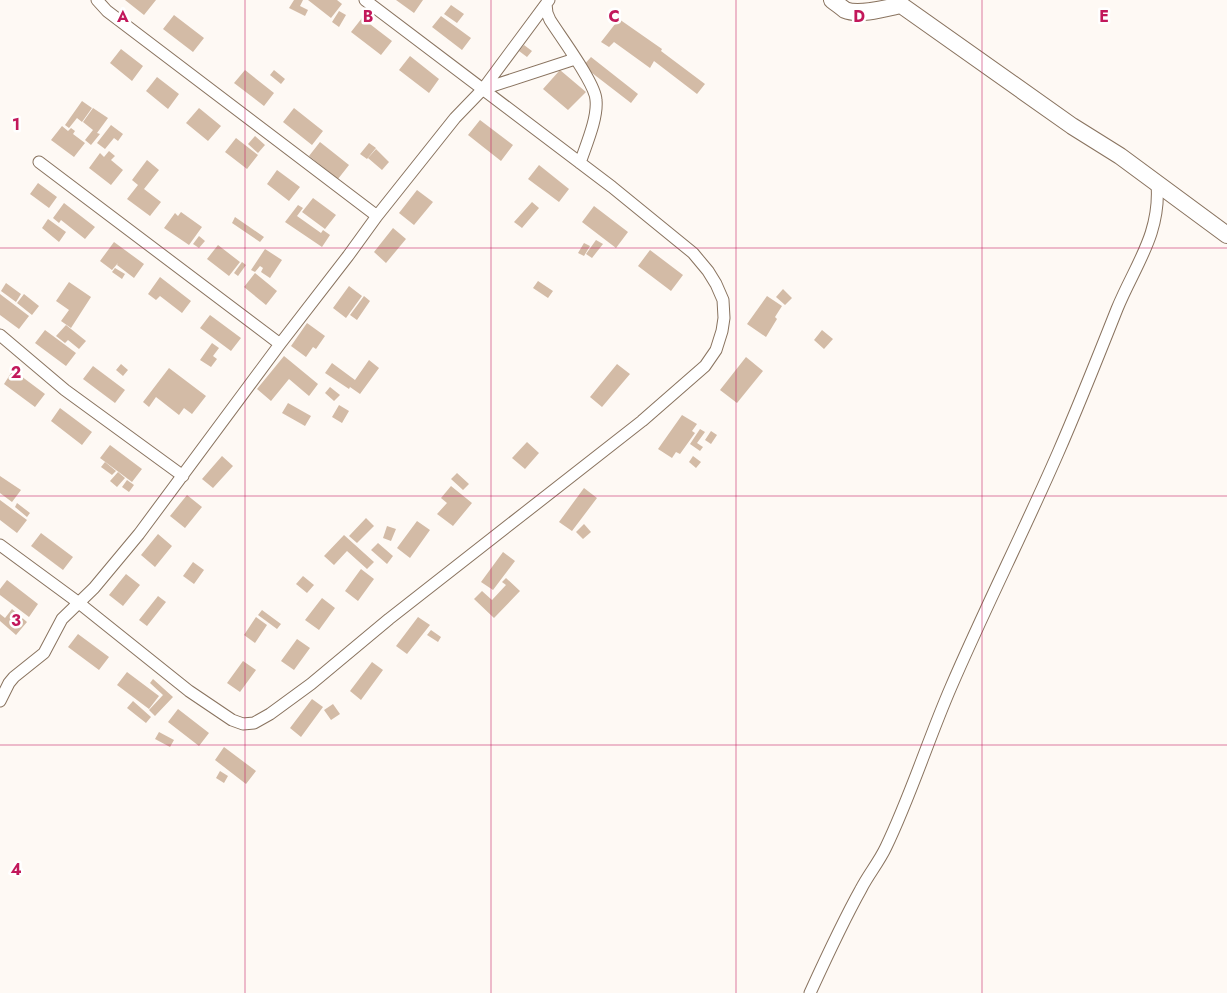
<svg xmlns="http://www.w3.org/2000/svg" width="1227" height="993" viewBox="0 0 1227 993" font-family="Jost,sans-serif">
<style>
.building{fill:#d3bba6}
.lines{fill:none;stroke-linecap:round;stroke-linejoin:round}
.street-casing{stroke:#89735f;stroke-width:13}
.secondary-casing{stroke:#89735f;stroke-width:18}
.street{stroke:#fff;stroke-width:11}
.secondary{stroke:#fff;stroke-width:16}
.grid{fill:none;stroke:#c2185b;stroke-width:1;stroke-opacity:0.55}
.grid-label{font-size:16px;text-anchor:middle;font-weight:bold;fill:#c2185b;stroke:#fff;stroke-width:5;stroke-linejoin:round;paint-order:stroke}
</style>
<rect width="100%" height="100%" fill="#fef9f4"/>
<path class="building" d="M 125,0 L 156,0 L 144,15 Z
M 294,0 L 303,0 L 300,6 L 308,10 L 305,16 L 289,8 Z
M 308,0 L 337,0 L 342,4 L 331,18 Z
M 396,0 L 423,0 L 414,13 Z
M 451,5 L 464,14 L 457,23 L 444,14 Z
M 339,11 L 346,15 L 339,27 L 332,22 Z
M 174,15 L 204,38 L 193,52 L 163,29 Z
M 441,16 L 471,38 L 462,50 L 432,27 Z
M 362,18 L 392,41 L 381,55 L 351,32 Z
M 619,19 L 662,49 L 661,51 L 705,84 L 697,94 L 654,61 L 650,68 L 614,42 L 609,47 L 601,42 Z
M 524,45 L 532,51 L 527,57 L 519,51 Z
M 121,49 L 143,66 L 132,81 L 110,63 Z
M 410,56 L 439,79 L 429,93 L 399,70 Z
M 591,57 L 638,94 L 631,103 L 583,66 Z
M 245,70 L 274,93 L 264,106 L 234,83 Z
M 274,70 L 285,79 L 281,84 L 270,75 Z
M 560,70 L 586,92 L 568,110 L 543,89 Z
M 157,77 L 179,94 L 168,109 L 146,91 Z
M 82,101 L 92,108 L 82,122 L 77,118 L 69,128 L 65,125 Z
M 93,108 L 108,118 L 97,133 L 100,134 L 91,145 L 85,140 L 93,130 L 83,122 Z
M 199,108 L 221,126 L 208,141 L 186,123 Z
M 294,108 L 323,131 L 312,145 L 283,122 Z
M 480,120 L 513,145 L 501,161 L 468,135 Z
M 111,125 L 123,134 L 118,141 L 114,138 L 105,149 L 97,143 Z
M 62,126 L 68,131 L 71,128 L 75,131 L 73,134 L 85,143 L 74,157 L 51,140 Z
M 255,136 L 265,145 L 258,153 L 248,144 Z
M 236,138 L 258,155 L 247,169 L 225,152 Z
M 320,142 L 349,165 L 338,179 L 309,156 Z
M 369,143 L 376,148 L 367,159 L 360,154 Z
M 376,149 L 389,162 L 382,170 L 368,158 Z
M 109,151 L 115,156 L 111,160 L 123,170 L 111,185 L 89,168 L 100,153 L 104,157 Z
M 147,160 L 159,170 L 144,189 L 161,202 L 150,216 L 127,199 L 138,185 L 132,180 Z
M 539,165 L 569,189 L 559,202 L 528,179 Z
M 277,170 L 300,187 L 289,201 L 267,184 Z
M 38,183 L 57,197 L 49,208 L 30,194 Z
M 417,190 L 433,202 L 414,225 L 399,213 Z
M 313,198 L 336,215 L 325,229 L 302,212 Z
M 532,202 L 539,208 L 522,228 L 514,222 Z
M 64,203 L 95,227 L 85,239 L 61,220 L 59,223 L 53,218 Z
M 298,205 L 303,208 L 297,216 L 321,233 L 323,230 L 330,235 L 322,247 L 285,222 Z
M 594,206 L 628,232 L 616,248 L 582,222 Z
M 181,212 L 202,227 L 189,245 L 164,228 L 175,213 L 178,216 Z
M 235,217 L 264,237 L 260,242 L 232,223 Z
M 48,219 L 66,232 L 59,242 L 42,228 Z
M 393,228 L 406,239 L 386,263 L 374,252 Z
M 199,236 L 205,241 L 199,248 L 193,244 Z
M 596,240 L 603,244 L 592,258 L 586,254 Z
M 114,242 L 144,264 L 134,278 L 117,265 L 118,263 L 112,270 L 100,261 Z
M 584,243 L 590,246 L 584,256 L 578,253 Z
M 218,245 L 240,262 L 229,276 L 207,259 Z
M 265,249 L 282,260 L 270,278 L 261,272 L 263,268 L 260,266 L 255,272 L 251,270 Z
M 650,250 L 683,275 L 671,291 L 638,266 Z
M 242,262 L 246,265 L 238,276 L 234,273 Z
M 115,268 L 125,274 L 122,279 L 112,272 Z
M 255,273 L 277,291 L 266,305 L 244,287 Z
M 160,277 L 191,301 L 182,313 L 160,296 L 156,300 L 148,294 Z
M 538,281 L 553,291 L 548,298 L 533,288 Z
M 69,282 L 91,297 L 71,328 L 61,321 L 69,310 L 56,301 Z
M 6,283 L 21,294 L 16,302 L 1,291 Z
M 349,286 L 362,296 L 346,318 L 333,308 Z
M 783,289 L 792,298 L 785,305 L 776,297 Z
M 0,294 L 29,316 L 19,329 L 0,315 Z
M 24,294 L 39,306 L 32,315 L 17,303 Z
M 364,296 L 370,301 L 357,320 L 350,315 Z
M 767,296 L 782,306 L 775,317 L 777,319 L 766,337 L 747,324 Z
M 210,315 L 241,338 L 231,351 L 200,328 Z
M 307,323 L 325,336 L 316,349 L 313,347 L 306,357 L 291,346 Z
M 66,325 L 86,341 L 79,349 L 68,340 L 65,343 L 56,336 Z
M 45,330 L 76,353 L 66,366 L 35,343 Z
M 822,330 L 833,339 L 824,349 L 814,340 Z
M 212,343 L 219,348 L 213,356 L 217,359 L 211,367 L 200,360 Z
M 284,356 L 318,384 L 309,396 L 289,379 L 271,401 L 257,389 Z
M 746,357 L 763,371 L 737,403 L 720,390 Z
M 369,360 L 379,368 L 360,394 L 350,387 L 349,389 L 325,373 L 332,363 L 355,380 Z
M 121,364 L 128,370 L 123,376 L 116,370 Z
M 617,364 L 630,374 L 602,407 L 590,397 Z
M 93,366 L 125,390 L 115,403 L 83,379 Z
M 169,368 L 206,396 L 192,414 L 184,408 L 179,415 L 156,397 L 149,407 L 143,402 Z
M 13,370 L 45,394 L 35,407 L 4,384 Z
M 330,387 L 340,395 L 334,401 L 325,393 Z
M 288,403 L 311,416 L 305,426 L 282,413 Z
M 339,405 L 349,411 L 342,423 L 332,417 Z
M 60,408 L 92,432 L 82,445 L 51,421 Z
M 682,415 L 697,424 L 692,431 L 695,433 L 680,454 L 676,452 L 672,458 L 658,449 Z
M 700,429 L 705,432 L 697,443 L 703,447 L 700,451 L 690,444 Z
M 711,431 L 717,435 L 711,444 L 705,440 Z
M 527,442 L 539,453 L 525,469 L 512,458 Z
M 110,445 L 142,469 L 132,482 L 100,458 Z
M 222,456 L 233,466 L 213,488 L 202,479 Z
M 693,456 L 701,462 L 696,468 L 689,462 Z
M 105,462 L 116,471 L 112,475 L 101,467 Z
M 118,472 L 125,478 L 117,487 L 110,481 Z
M 457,473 L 469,484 L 463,490 L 451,479 Z
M 0,476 L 21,490 L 12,502 L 0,493 Z
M 127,480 L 134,485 L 129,492 L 122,487 Z
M 451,486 L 472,503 L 453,526 L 437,514 L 447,503 L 441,498 Z
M 584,488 L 597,498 L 572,531 L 559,522 Z
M 187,495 L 202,507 L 185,528 L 170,516 Z
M 0,500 L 27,520 L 17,533 L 0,520 Z
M 17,503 L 30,513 L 27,517 L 15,507 Z
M 366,518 L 374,526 L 357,543 L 349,536 Z
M 417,521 L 430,530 L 410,558 L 397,548 Z
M 584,524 L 591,532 L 583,539 L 576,532 Z
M 387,526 L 396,529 L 391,541 L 383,538 Z
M 41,533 L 73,557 L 63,570 L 31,546 Z
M 158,534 L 172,546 L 155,567 L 141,555 Z
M 344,535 L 374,562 L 367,569 L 347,551 L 334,565 L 324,556 Z
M 378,543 L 393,556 L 387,564 L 371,550 Z
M 503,552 L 515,561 L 493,590 L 481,582 Z
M 193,562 L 204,570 L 194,584 L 183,576 Z
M 361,569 L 374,579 L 358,601 L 345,591 Z
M 126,574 L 140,585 L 123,606 L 109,595 Z
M 303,576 L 314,585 L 307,593 L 296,584 Z
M 506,578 L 520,591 L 494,618 L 474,599 L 482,591 L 492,600 L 506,585 L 502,582 Z
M 7,580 L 38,604 L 29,617 L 0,595 L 0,589 Z
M 158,596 L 166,602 L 147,626 L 139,620 Z
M 322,598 L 335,608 L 319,630 L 305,620 Z
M 12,609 L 27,622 L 16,635 L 0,621 L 0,614 L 5,618 Z
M 262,610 L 281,624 L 277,629 L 258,615 Z
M 256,617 L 267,625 L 255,643 L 244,635 Z
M 418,617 L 430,625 L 407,654 L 396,646 Z
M 431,630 L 441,637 L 438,642 L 427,635 Z
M 78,634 L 109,657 L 99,670 L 68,647 Z
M 297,639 L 310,648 L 294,670 L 281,661 Z
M 243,661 L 256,670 L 240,692 L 227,683 Z
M 372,662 L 383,670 L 361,700 L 350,691 Z
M 127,672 L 159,696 L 149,709 L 117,685 Z
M 153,679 L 173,697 L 155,716 L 149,710 L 163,695 L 150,683 Z
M 312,699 L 323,707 L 301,737 L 290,728 Z
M 133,701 L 151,717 L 146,723 L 127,708 Z
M 333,704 L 340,714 L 331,720 L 324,710 Z
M 178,709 L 209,733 L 199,746 L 168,722 Z
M 159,732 L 174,740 L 170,747 L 155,739 Z
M 224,747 L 256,771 L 246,784 L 215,760 Z
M 220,771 L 228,776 L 224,783 L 216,778 Z"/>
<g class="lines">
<g class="street-casing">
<path id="street" d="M 97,0 L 107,11 L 377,216
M 546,4 L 547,13 L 550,20 C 560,36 596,84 596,100 C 598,118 586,145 580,163
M 483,89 L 575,59
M 39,162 L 280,344
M 0,335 L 65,390 L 183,476
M 0,545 L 79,603 L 189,691 L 232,720 L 243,724 L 254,723 L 270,714 L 311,684 L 389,619 L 642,421 L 705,366 L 716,350 L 722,331 L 724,318 L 723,300 L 716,284 L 708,271 L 693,253 L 612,187 L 365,0
M 0,701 L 9,683 L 14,677 L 44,653 L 62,619 L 94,588 L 139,534 L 280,344 L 348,256 L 377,216 L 455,118 L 483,89 L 549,0
M 810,993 C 826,958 842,923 861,889 C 868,875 879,862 886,847 C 911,795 928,740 951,687 C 985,608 1024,531 1058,453 C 1079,405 1098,357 1117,309 C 1135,265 1161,234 1157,184"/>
</g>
<g class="secondary-casing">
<path id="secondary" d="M 832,0 C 836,3 841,7 845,10 C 859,16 887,8 901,5
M 896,0 L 901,5 L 1072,126 L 1120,156 L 1227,235"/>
</g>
<use href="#street" class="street"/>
<use href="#secondary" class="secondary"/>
</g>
<path class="grid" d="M 245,0 L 245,993M 491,0 L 491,993M 736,0 L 736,993M 982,0 L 982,993M 0,248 L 1227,248M 0,496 L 1227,496M 0,745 L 1227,745"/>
<g class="grid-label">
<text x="123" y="22">A</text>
<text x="368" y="22">B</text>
<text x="614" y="22">C</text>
<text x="859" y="22">D</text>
<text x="1104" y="22">E</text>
<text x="16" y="130">1</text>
<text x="16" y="378">2</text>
<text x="16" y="626">3</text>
<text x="16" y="875">4</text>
</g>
</svg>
